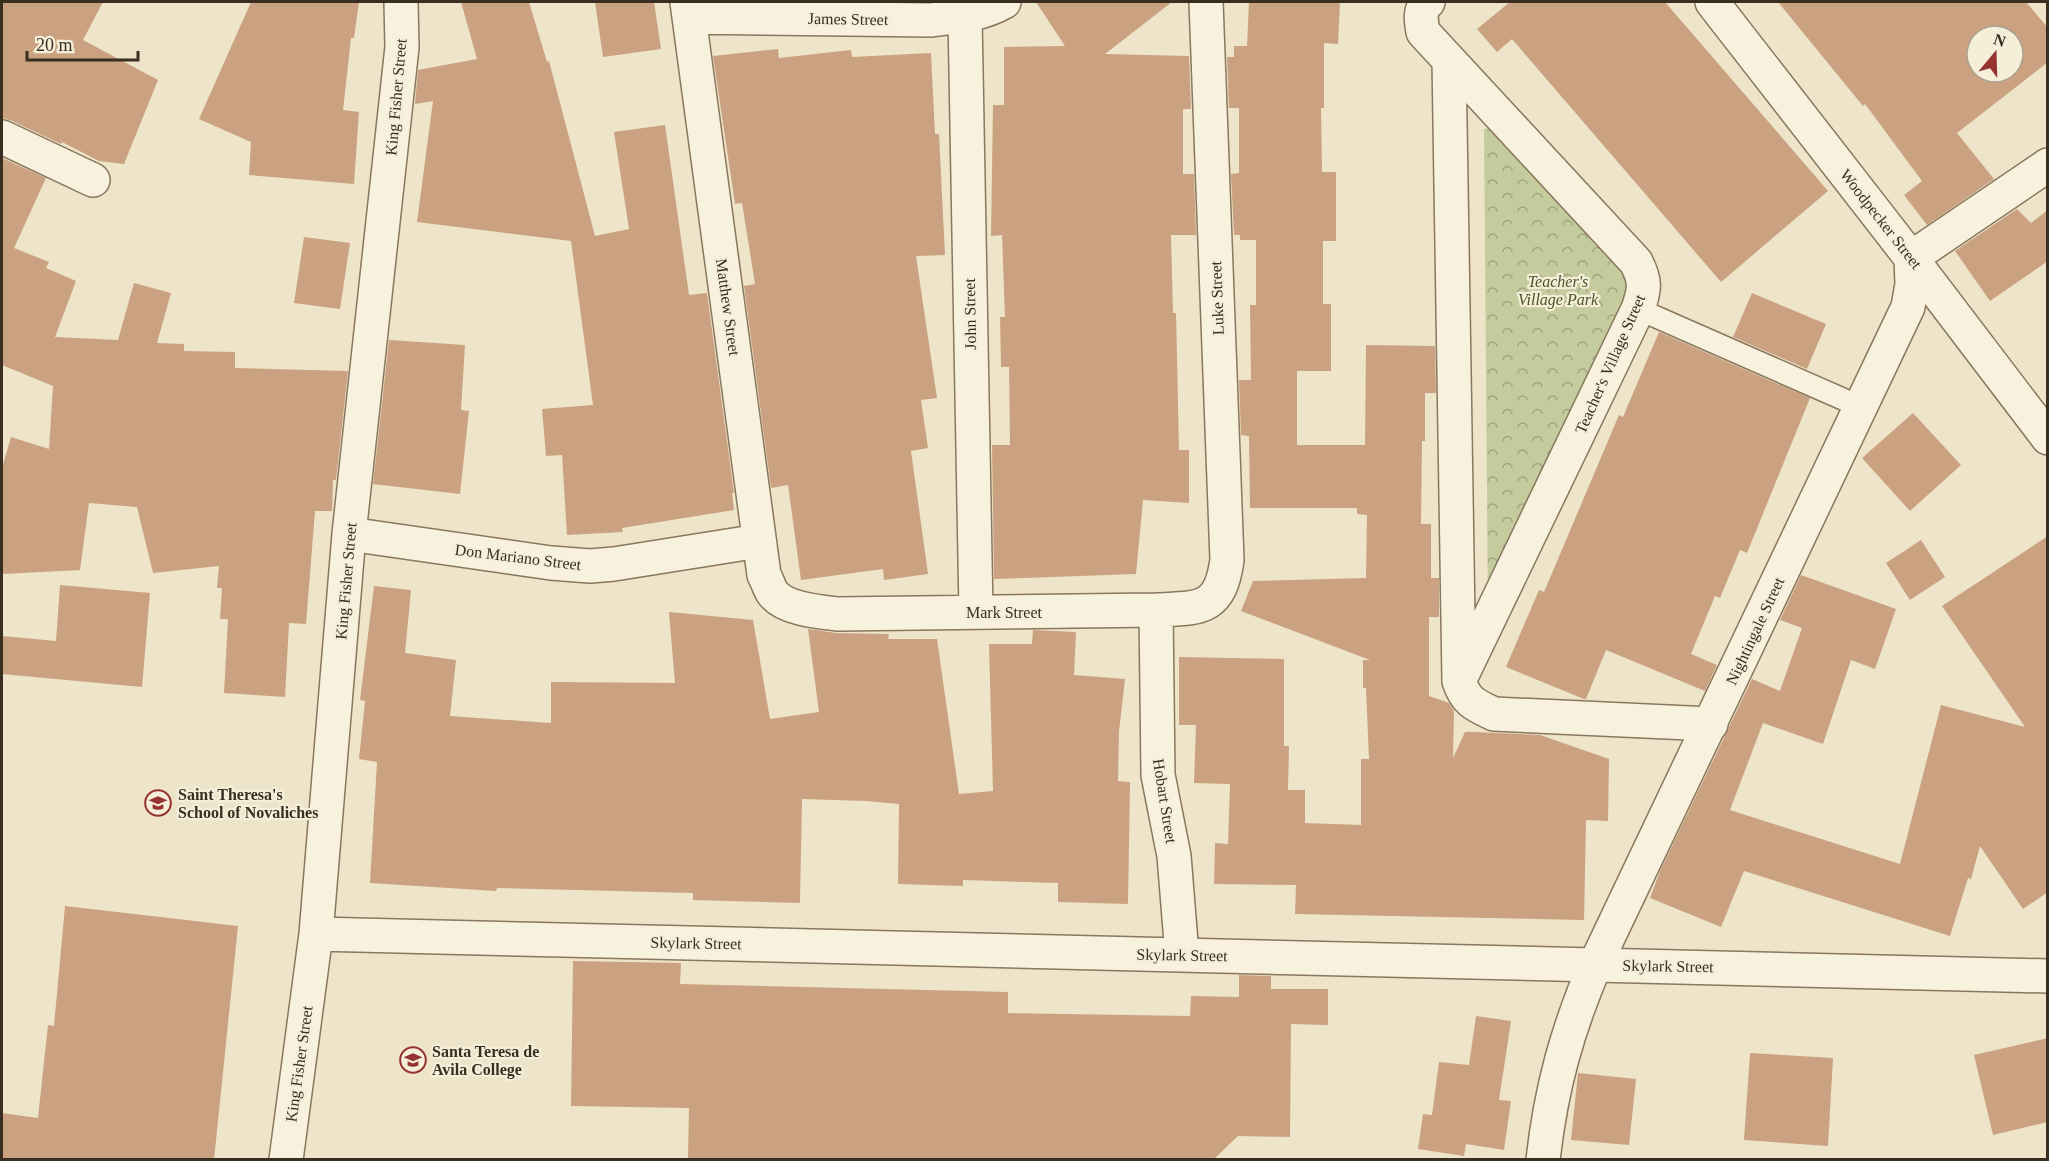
<svg xmlns="http://www.w3.org/2000/svg" width="2049" height="1161" viewBox="0 0 2049 1161" font-family="Georgia,serif">
<style>
.park{fill:url(#park-crowns)}
.building{fill:#caa281;fill-rule:evenodd}
.lines{fill:none;stroke-linecap:round;stroke-linejoin:round}
.service-casing{stroke:#89775e;stroke-width:24}
.minor-casing{stroke:#89775e;stroke-width:36}
.tertiary-casing{stroke:#89775e;stroke-width:36}
.service{stroke:#f8f1dd;stroke-width:21}
.minor{stroke:#f8f1dd;stroke-width:33}
.tertiary{stroke:#f8f1dd;stroke-width:33}
.labels{text-anchor:middle;dominant-baseline:central;stroke-width:4.5;stroke-linejoin:round;paint-order:stroke}
.street-label{font-size:16px;fill:#3a2e21;stroke:#f5eed9}
.park-label{font-size:16px;font-style:italic;fill:#495629;stroke:#f5eed9}
.poi-label{font-size:16px;font-weight:bold;fill:#3a2e21;stroke:#f5eed9;text-anchor:start}
</style>
<defs>
<pattern id="park-crowns" width="20" height="18" patternUnits="userSpaceOnUse" patternTransform="scale(1.5)"><rect width="20" height="18" fill="#c4cb9d"/><path d="M2 6a3 3 0 1 1 6 0M12 15a3 3 0 1 1 6 0" fill="none" stroke="#a0a580"/></pattern>
</defs>
<rect width="100%" height="100%" fill="#ede4c9"/>
<path class="park" d="M 1506,126 L 1646,277 L 1488,611 L 1484,129 Z"/>
<path class="building" d="M 2,2 L 103,2 L 83,40 L 158,80 L 124,164 L 99,161 L 62,142 L 61,144 L 10,120 L 2,118 Z
M 251,2 L 359,2 L 354,38 L 351,38 L 343,110 L 359,112 L 354,184 L 249,175 L 251,142 L 199,119 Z
M 461,2 L 529,2 L 547,62 L 549,61 L 595,236 L 629,229 L 614,132 L 665,125 L 689,295 L 707,293 L 734,493 L 732,493 L 734,510 L 622,528 L 623,532 L 567,535 L 562,455 L 546,456 L 542,409 L 593,405 L 571,241 L 417,222 L 433,101 L 415,104 L 418,70 L 477,59 Z
M 595,2 L 654,2 L 661,49 L 603,57 Z
M 1036,2 L 1172,2 L 1105,54 L 1189,56 L 1191,109 L 1183,109 L 1183,174 L 1194,174 L 1196,235 L 1171,235 L 1173,313 L 1176,313 L 1179,450 L 1189,450 L 1189,503 L 1143,500 L 1136,574 L 994,579 L 992,445 L 1010,445 L 1009,367 L 1001,367 L 1000,317 L 1005,317 L 1002,235 L 991,236 L 993,105 L 1004,105 L 1004,47 L 1065,46 Z
M 1249,2 L 1340,2 L 1338,44 L 1324,43 L 1324,108 L 1321,108 L 1322,172 L 1336,172 L 1336,241 L 1323,241 L 1323,304 L 1331,304 L 1331,371 L 1297,371 L 1297,445 L 1365,445 L 1366,345 L 1435,346 L 1436,393 L 1425,393 L 1425,441 L 1422,441 L 1421,524 L 1431,524 L 1431,578 L 1439,578 L 1439,617 L 1429,617 L 1429,696 L 1449,703 L 1454,711 L 1453,758 L 1465,732 L 1474,732 L 1540,735 L 1609,759 L 1608,821 L 1586,820 L 1584,920 L 1295,914 L 1296,885 L 1214,884 L 1215,843 L 1228,844 L 1230,784 L 1194,783 L 1196,725 L 1179,725 L 1179,657 L 1284,659 L 1284,746 L 1289,746 L 1288,790 L 1305,790 L 1305,823 L 1361,825 L 1361,759 L 1369,759 L 1366,688 L 1363,688 L 1363,660 L 1370,660 L 1241,611 L 1253,581 L 1366,578 L 1367,515 L 1357,514 L 1357,508 L 1250,508 L 1249,436 L 1241,435 L 1239,380 L 1251,380 L 1250,305 L 1256,305 L 1256,240 L 1240,240 L 1240,235 L 1234,235 L 1231,174 L 1239,173 L 1239,108 L 1229,108 L 1227,57 L 1234,57 L 1234,46 L 1247,46 Z
M 1510,2 L 1665,2 L 1828,191 L 1721,282 L 1512,39 L 1497,52 L 1477,29 Z
M 1778,2 L 2026,2 L 2048,28 L 2048,62 L 1957,133 L 1994,179 L 1927,225 L 1904,195 L 1922,181 L 1865,104 L 1863,106 ZM 1977,36 L 2013,36 L 2013,72 L 1977,72 Z
M 778,49 L 779,58 L 851,50 L 852,57 L 931,53 L 935,134 L 939,134 L 945,255 L 916,256 L 937,398 L 921,400 L 928,448 L 911,451 L 928,574 L 884,580 L 883,569 L 801,580 L 788,485 L 771,488 L 744,286 L 755,284 L 742,203 L 735,204 L 713,56 Z
M 2,158 L 46,178 L 14,248 L 49,262 L 46,268 L 76,281 L 55,337 L 118,340 L 134,283 L 171,293 L 157,343 L 184,344 L 184,351 L 235,352 L 235,368 L 348,371 L 336,480 L 333,480 L 332,511 L 315,511 L 306,624 L 289,623 L 285,697 L 224,693 L 228,619 L 220,619 L 222,588 L 217,588 L 219,566 L 153,573 L 137,507 L 89,503 L 80,570 L 2,574 L 2,468 L 11,437 L 49,449 L 53,386 L 2,365 Z
M 2017,209 L 2031,223 L 2048,210 L 2048,261 L 1990,301 L 1955,251 Z
M 304,237 L 350,243 L 340,309 L 294,303 Z
M 1752,293 L 1826,324 L 1807,369 L 1733,337 Z
M 1659,332 L 1810,398 L 1747,553 L 1740,550 L 1720,598 L 1715,596 L 1691,654 L 1717,665 L 1705,691 L 1606,650 L 1586,699 L 1584,699 L 1506,667 L 1539,590 L 1544,592 L 1619,415 L 1623,417 Z
M 389,340 L 465,345 L 461,410 L 469,411 L 460,494 L 373,484 Z
M 1913,413 L 1961,465 L 1910,511 L 1862,458 Z
M 2048,536 L 2048,892 L 2023,909 L 1980,846 L 1971,879 L 1968,878 L 1950,936 L 1744,871 L 1721,927 L 1650,898 L 1660,871 L 1752,679 L 1780,691 L 1802,628 L 1780,620 L 1801,575 L 1896,609 L 1875,669 L 1851,660 L 1823,744 L 1763,723 L 1730,810 L 1900,864 L 1941,705 L 2025,727 L 1942,606 Z
M 1921,540 L 1945,577 L 1910,600 L 1886,563 Z
M 60,585 L 150,593 L 142,687 L 2,674 L 2,636 L 56,641 Z
M 374,586 L 411,590 L 405,653 L 456,660 L 450,716 L 551,723 L 551,682 L 675,683 L 669,612 L 753,620 L 770,719 L 819,712 L 808,629 L 836,633 L 889,634 L 888,639 L 937,639 L 959,794 L 993,791 L 989,644 L 1032,644 L 1033,630 L 1076,632 L 1074,675 L 1125,679 L 1119,731 L 1118,781 L 1130,782 L 1128,904 L 1058,902 L 1058,883 L 963,880 L 963,886 L 898,884 L 899,804 L 866,801 L 802,799 L 800,903 L 693,900 L 693,893 L 497,888 L 496,891 L 370,883 L 377,762 L 359,759 L 365,701 L 360,700 Z
M 65,906 L 238,926 L 214,1160 L 2,1160 L 2,1113 L 38,1118 L 48,1025 L 54,1026 Z
M 573,961 L 681,963 L 680,984 L 1008,992 L 1008,1013 L 1190,1016 L 1191,996 L 1239,997 L 1239,975 L 1271,976 L 1271,989 L 1328,989 L 1328,1025 L 1291,1024 L 1290,1137 L 1238,1136 L 1213,1160 L 688,1160 L 689,1108 L 571,1106 Z
M 1476,1016 L 1511,1021 L 1499,1100 L 1511,1101 L 1504,1150 L 1466,1144 L 1464,1156 L 1418,1149 L 1423,1114 L 1432,1115 L 1439,1062 L 1469,1065 Z
M 2048,1038 L 2048,1122 L 1993,1135 L 1974,1055 Z
M 1750,1053 L 1833,1058 L 1828,1146 L 1744,1140 Z
M 1578,1073 L 1636,1079 L 1629,1145 L 1571,1140 Z"/>
<g class="lines">
<g class="service-casing">
<path id="service" d="M 1638,309 L 1861,407"/>
</g>
<g class="minor-casing">
<path id="minor" d="M 687,2 L 764,575 C 767,580 769,587 772,592 C 783,609 820,612 838,614 L 1156,610 C 1200,608 1220,611 1227,560 L 1206,2
M 1428,2 C 1419,9 1421,21 1423,32 L 1636,262 C 1646,281 1645,289 1638,309 L 1462,675
M 965,16 L 976,612
M 689,17 L 931,20 C 957,17 981,15 1004,2
M 1449,60 L 1459,681 C 1466,702 1475,705 1494,714 L 1711,724
M 2,137 L 93,180
M 2048,165 L 1911,258 L 2048,438
M 349,534 L 551,563 L 590,566 L 614,564 L 759,541
M 1156,610 L 1158,775 L 1174,856 L 1182,955
M 316,934 L 2048,976
M 286,1160 L 316,934 L 349,534 L 402,47 L 401,2"/>
</g>
<g class="tertiary-casing">
<path id="tertiary" d="M 1543,1160 C 1551,1088 1567,1031 1595,965 L 1908,307 L 1912,284 L 1911,258 L 1712,2"/>
</g>
<use href="#service" class="service"/>
<use href="#minor" class="minor"/>
<use href="#tertiary" class="tertiary"/>
</g>
<defs>
<g id="school-ring" transform="scale(1.35)"><circle r="9.5" fill="#f5eed9" stroke="#963330" stroke-width="1.5"/><path d="M0-5L7-2L0 1L-7-2ZM-4 1L0 2.5L4 1V4Q0 6-4 4Z" fill="#963330"/></g>
<g id="university-ring" transform="scale(1.35)"><circle r="9.5" fill="#f5eed9" stroke="#963330" stroke-width="1.5"/><path d="M0-5L7-2L0 1L-7-2ZM-4 1L0 2.5L4 1V4Q0 6-4 4Z" fill="#963330"/></g>
</defs>
<g fill-rule="evenodd">
<use href="#school-ring" x="158" y="803"/>
<use href="#university-ring" x="413" y="1060"/>
</g>
<g class="labels">
<g class="street-label">
<text transform="translate(848 19) rotate(1)">James Street</text>
<text transform="translate(396 97) rotate(-85)">King Fisher Street</text>
<text transform="translate(1881 219) rotate(52)">Woodpecker Street</text>
<text transform="translate(1217 298) rotate(-92)">Luke Street</text>
<text transform="translate(728 307) rotate(82)">Matthew Street</text>
<text transform="translate(970 314) rotate(-91)">John Street</text>
<text transform="translate(1610 364) rotate(-66)">Teacher's Village Street</text>
<text transform="translate(518 557) rotate(7)">Don Mariano Street</text>
<text transform="translate(346 581) rotate(-85)">King Fisher Street</text>
<text x="1004" y="612">Mark Street</text>
<text transform="translate(1755 631) rotate(-65)">Nightingale Street</text>
<text transform="translate(1165 801) rotate(81)">Hobart Street</text>
<text transform="translate(696 943) rotate(1)">Skylark Street</text>
<text transform="translate(1182 955) rotate(1)">Skylark Street</text>
<text transform="translate(1668 966) rotate(1)">Skylark Street</text>
<text transform="translate(299 1064) rotate(-82)">King Fisher Street</text>
</g>
<g class="park-label">
<text x="1558" y="281">Teacher's<tspan x="1558" dy="18">Village Park</tspan></text>
</g>
<g class="poi-label">
<text x="178" y="794">Saint Theresa's<tspan x="178" dy="18">School of Novaliches</tspan></text>
<text x="432" y="1051">Santa Teresa de<tspan x="432" dy="18">Avila College</tspan></text>
</g>
</g>
<rect width="2049" height="1161" fill="none" stroke="#3a2e21" stroke-width="6"/>
<g transform="translate(1995 54) rotate(19)"><circle r="28" fill="#f5eed9" stroke="#aaa18f" stroke-width="1.5"/>
<path d="M0-4.5L10 22L0 15L-10 22Z" fill="#963330"/>
<text y="-9" font-size="16" font-weight="bold" text-anchor="middle" fill="#3a2e21">N</text>
</g>
<path d="M27 51v9h111v-9" fill="none" stroke="#3a2e21" stroke-width="3"/>
<text x="36" y="51" font-size="18" fill="#3a2e21" stroke="#f5eed9" stroke-width="4.5" paint-order="stroke">20 m</text>
</svg>
